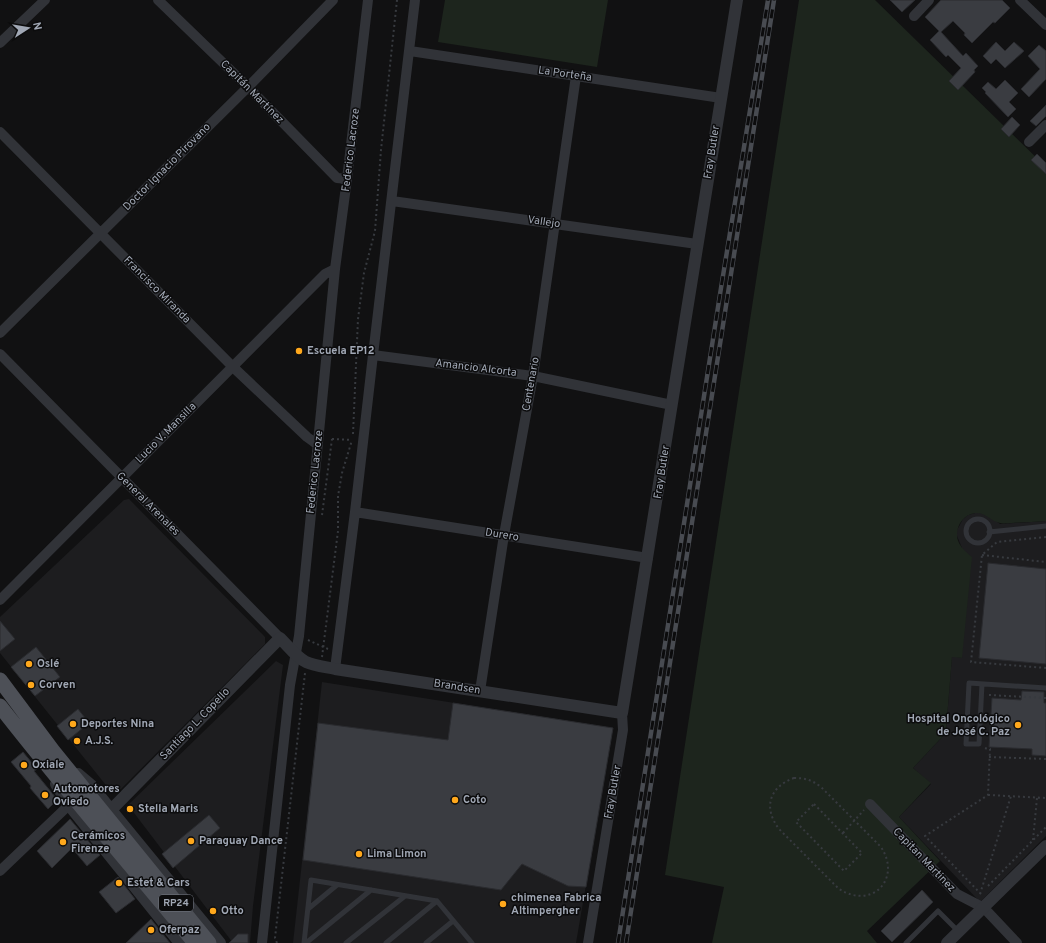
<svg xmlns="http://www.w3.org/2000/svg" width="1046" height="943" viewBox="0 0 1046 943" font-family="Overpass,sans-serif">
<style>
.built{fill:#1d1d1f}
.green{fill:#1d251d}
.building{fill:#3a3c41;stroke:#2a2b2f}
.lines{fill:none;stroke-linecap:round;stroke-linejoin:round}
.path{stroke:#373a3f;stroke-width:2;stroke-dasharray:2 3;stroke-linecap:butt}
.service{stroke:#313338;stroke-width:5}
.minor{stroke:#313338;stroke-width:10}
.tertiary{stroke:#313338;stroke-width:12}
.primary{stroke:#4d5057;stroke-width:15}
.rail-casing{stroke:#484b51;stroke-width:4.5}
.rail{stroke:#0c0c0d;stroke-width:3;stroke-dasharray:9;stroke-linecap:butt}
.poi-dot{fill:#ffa81c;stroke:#0c0c0d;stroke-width:1.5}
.labels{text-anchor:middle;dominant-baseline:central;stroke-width:3;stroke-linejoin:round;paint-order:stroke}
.shield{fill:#0c0c0d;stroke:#747983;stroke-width:1}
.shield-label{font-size:10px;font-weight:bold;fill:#a1a8b5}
.street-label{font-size:11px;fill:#a1a8b5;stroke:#0c0c0d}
.poi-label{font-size:11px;font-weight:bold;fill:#a1a8b5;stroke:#0c0c0d;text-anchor:start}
</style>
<rect width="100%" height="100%" fill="#111112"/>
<path class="built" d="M 129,499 L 265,637 L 265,644 L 119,791 L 109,789 L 0,653 L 0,617 L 124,500 Z
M 975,513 L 981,513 L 988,515 L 1000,524 L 1046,521 L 1046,836 L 980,902 L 899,817 L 931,784 L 913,768 L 943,736 L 946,730 L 952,656 L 962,658 L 962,548 L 957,536 L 957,530 L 963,519 L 968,515 Z
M 276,661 L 283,665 L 253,906 L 250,943 L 233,943 L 128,805 Z
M 322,682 L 613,728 L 576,943 L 293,943 Z"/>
<path class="green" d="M 445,0 L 608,0 L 597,67 L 438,42 Z
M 799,0 L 875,0 L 1046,167 L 1046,521 C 1035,522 1023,522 1012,523 C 1009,523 1003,524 1000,523 C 990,521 986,512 975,513 C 961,515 953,531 959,543 C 962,549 967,553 972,557 L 962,658 L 952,657 L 946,730 L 943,736 L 913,768 L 931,783 L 899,817 L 940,861 L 867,931 L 877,943 L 712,943 L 724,887 L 665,875 Z"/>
<path class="building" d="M 890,0 L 915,0 L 902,12 Z
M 941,0 L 1002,0 L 1010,8 L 995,23 L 993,22 L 972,43 L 964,35 L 965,33 L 953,21 L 941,32 L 963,56 L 966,53 L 978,66 L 974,70 L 975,72 L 958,90 L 949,81 L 961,68 L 948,55 L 946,57 L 930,40 L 939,31 L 925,17 Z
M 996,42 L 1005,51 L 1014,42 L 1024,51 L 1005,68 L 996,59 L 991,64 L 983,56 Z
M 1039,45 L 1046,51 L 1046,79 L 1029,97 L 1021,89 L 1040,69 L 1028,56 Z
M 1005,80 L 1018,93 L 1009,102 L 1016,109 L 1008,117 L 985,93 L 986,92 L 982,88 L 988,82 L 996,89 Z
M 1046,105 L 1046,116 L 1036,126 L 1030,121 Z
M 1012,117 L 1020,125 L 1009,137 L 1001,129 Z
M 1037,154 L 1046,163 L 1046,174 L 1031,160 Z
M 988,563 L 1046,569 L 1046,664 L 979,658 Z
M 0,621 L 15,639 L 0,651 Z
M 36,647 L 60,677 L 35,696 L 11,667 Z
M 1022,691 L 1044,692 L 1044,703 L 1046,703 L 1046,756 L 1032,755 L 1032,749 L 989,747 L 992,698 L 1021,700 Z
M 453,703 L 613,728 L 586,887 L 568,886 L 522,864 L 501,890 L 303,860 L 318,723 L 448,740 Z
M 78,709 L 89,723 L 68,740 L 57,726 Z
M 23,752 L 37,769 L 34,771 L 56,798 L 56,801 L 48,809 L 30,788 L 31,786 L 11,762 Z
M 209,815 L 220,828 L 173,868 L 162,854 Z
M 70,819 L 100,855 L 87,866 L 72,848 L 52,868 L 37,851 Z
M 118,877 L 135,899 L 116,913 L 99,892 Z
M 922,890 L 933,902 L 892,942 L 881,931 Z
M 151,919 L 170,943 L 126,943 Z
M 238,934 L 248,934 L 248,943 L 229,943 Z"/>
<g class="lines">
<path class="path" d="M 353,434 L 358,319 L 364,273 L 375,231 L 381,150 L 397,0
M 332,439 L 352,440
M 322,515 L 332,439
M 1046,537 L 997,542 L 982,555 L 971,662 L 1046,668
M 982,555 L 1046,562
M 308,640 L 328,649
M 322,657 L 338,531 L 338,496 L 342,473 L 352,440
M 989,695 L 1046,698
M 989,757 L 1046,759
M 794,778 C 805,778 812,780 821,787 L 881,847 C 902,879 872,910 839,889 L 779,829 C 763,808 769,787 794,778 Z
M 988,795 L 1046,798
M 814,804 L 862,853 L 844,871 L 796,822 Z
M 843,833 L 864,810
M 1033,840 L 1037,798
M 988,886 L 1046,827
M 980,894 L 1011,796
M 981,894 L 925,836 L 988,795 L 990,749 L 984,748
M 277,943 L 275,938 L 305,673"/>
<path class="service" d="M966 531a12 12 0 1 1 24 0a12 12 0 1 1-24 0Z
M 989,532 L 1046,526
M 982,684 L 979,744 L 966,744 L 969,683 L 1046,688
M 308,909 L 337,885
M 304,943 L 311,880 L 437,901 L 472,943
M 306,943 L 371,890
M 346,943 L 405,896
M 386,943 L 437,901
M 426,943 L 453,921
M 906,943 L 938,911 L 958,931"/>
<path class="minor" d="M 158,0 L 248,87 L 337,178 L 347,179
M 1020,0 L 1046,25
M 914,16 L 929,0
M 0,43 L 45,0
M 410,51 L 721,98
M 0,132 L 233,367 L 307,437 L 318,445
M 1029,142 L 1046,125
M 392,201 L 697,244
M 0,333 L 248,87 L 333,0
M 0,354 L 280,638
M 373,355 L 533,376 L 672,405
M 355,512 L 648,558
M 0,600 L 325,274 L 335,269
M 335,669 L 355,512 L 373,355 L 415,0
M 480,691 L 504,535 L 533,376 L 576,76
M 870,804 L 957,894 L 984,908 L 1017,943
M 0,871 L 69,805
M 262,943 L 290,685 L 299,636 L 335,269 L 347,179 L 368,0
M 588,943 L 623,730 L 622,713"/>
<path class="tertiary" d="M 78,774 L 91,785 L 111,810 L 220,943
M 56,784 L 69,805 L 180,943
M 111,810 L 280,638 C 288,646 296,657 306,662 C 315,666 326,667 335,669 L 622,713 L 737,0
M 947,943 L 1046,846"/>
<path class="primary" d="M 0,680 L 53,751 L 209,943
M 0,706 C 63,787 130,864 195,943"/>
<g class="rail-casing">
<path id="rail" d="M 618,943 L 721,288 L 768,0
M 626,943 L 774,0"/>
</g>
<use href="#rail" class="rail"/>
</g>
<g class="poi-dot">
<circle cx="299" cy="351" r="4"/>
<circle cx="29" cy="664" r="4"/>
<circle cx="31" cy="685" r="4"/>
<circle cx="73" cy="724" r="4"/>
<circle cx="1018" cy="725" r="4"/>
<circle cx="77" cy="741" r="4"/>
<circle cx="24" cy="765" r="4"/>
<circle cx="45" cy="795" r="4"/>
<circle cx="455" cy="800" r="4"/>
<circle cx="130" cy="809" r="4"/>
<circle cx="191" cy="841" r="4"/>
<circle cx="63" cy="842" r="4"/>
<circle cx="359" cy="854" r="4"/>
<circle cx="119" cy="883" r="4"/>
<circle cx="503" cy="904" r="4"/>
<circle cx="213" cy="911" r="4"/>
<circle cx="151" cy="930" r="4"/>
</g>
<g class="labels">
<rect class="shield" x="159" y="895" width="34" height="16" rx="3"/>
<g class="shield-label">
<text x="176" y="903">RP24</text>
</g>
<g class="street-label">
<text transform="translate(565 74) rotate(8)">La Porteña</text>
<text transform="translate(252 92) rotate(45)">Capitán Martínez</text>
<text transform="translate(351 150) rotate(-83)">Federico Lacroze</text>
<text transform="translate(712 152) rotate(-81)">Fray Butler</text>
<text transform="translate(167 167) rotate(-45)">Doctor Ignacio Pirovano</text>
<text transform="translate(544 222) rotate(8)">Vallejo</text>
<text transform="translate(157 290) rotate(45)">Francisco Miranda</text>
<text transform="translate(476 368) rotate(7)">Amancio Alcorta</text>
<text transform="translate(531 384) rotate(-80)">Centenario</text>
<text transform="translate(166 433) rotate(-45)">Lucio V. Mansilla</text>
<text transform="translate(315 472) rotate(-84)">Federico Lacroze</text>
<text transform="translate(662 472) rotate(-81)">Fray Butler</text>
<text transform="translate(148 504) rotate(45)">General Arenales</text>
<text transform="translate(502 535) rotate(9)">Durero</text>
<text transform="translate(457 687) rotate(9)">Brandsen</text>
<text transform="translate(195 724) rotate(-46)">Santiago L. Copello</text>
<text transform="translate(613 792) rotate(-80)">Fray Butler</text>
<text transform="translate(924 860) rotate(46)">Capitan Martinez</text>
</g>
<g class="poi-label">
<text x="307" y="351">Escuela EP12</text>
<text x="37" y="664">Oslé</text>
<text x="39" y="685">Corven</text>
<text x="1010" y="719" text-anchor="end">Hospital Oncológico<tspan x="1010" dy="13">de José C. Paz</tspan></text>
<text x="81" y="724">Deportes Nina</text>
<text x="85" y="741">A.J.S.</text>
<text x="32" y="765">Oxiale</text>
<text x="53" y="789">Automotores<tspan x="53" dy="13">Oviedo</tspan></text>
<text x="463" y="800">Coto</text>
<text x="138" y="809">Stella Maris</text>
<text x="71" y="836">Cerámicos<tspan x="71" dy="13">Firenze</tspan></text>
<text x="199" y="841">Paraguay Dance</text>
<text x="367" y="854">Lima Limon</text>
<text x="127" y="883">Estet &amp; Cars</text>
<text x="511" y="898">chimenea Fabrica<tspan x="511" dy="13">Altimpergher</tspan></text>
<text x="221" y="911">Otto</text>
<text x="159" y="930">Oferpaz</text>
</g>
</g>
<g transform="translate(28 28) rotate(78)" stroke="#0c0c0d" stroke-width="3" paint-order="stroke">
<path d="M0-3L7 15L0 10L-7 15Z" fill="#a1a8b5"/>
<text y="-6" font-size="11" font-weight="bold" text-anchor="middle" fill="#a1a8b5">N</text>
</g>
</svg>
